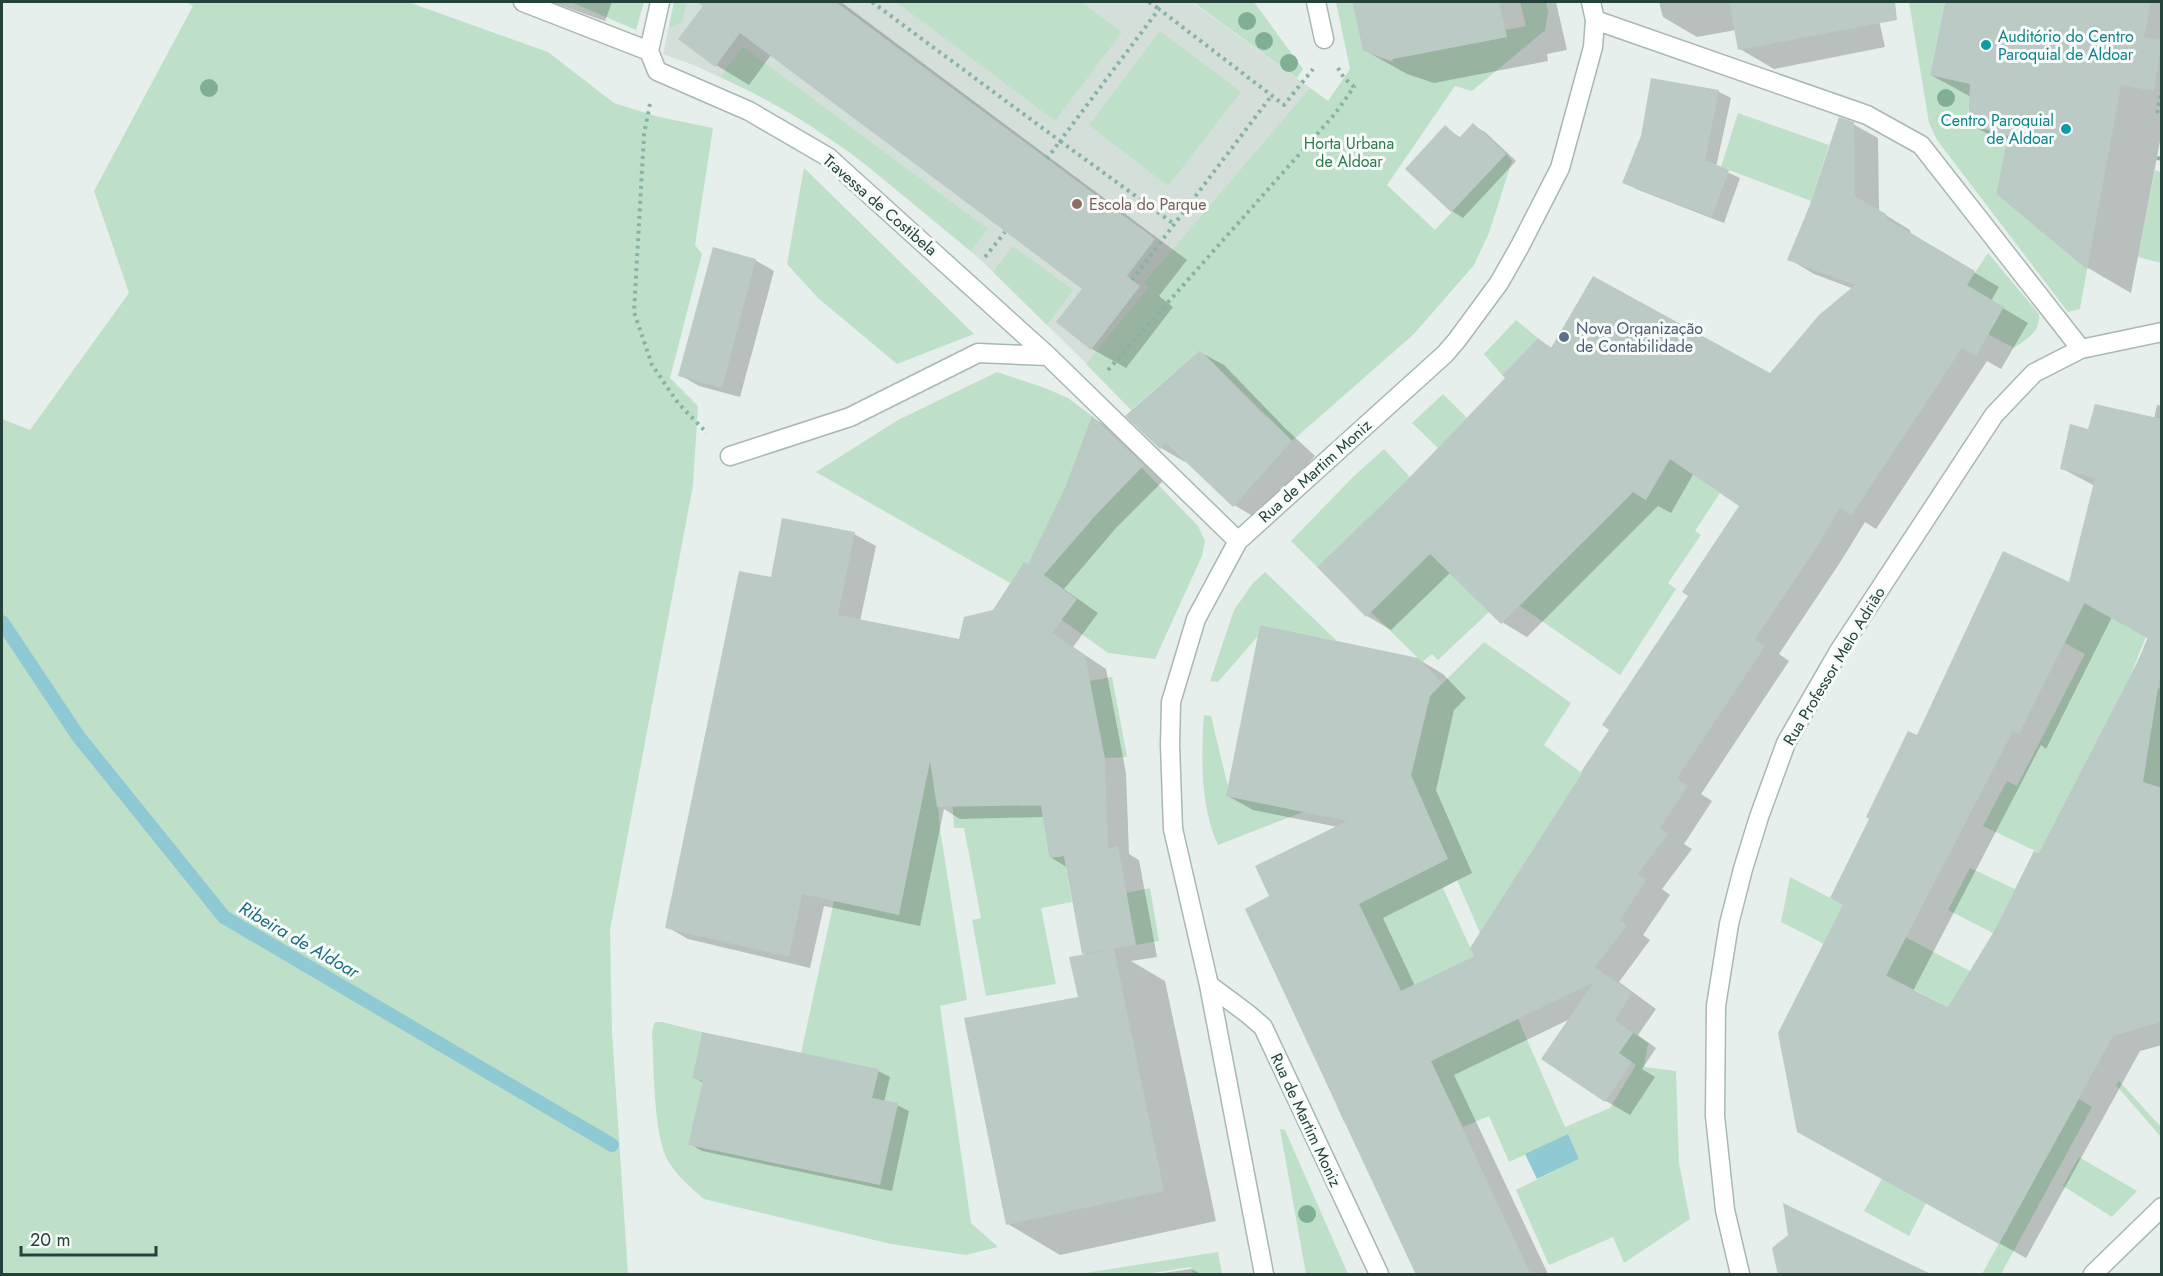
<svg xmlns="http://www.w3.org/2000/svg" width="2163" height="1276" viewBox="0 0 2163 1276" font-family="Jost,sans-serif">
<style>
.built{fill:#d4dfda}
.green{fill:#bfe0c8}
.water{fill:#8ec9d4}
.shadow{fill:#0003;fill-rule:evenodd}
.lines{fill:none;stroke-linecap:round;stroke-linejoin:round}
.stream{stroke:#8ec9d4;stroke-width:14}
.building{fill:#bbcac4;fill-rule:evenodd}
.minor-casing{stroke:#a8b8b2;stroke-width:21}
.path{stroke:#86b3a5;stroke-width:4;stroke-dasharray:3 4.5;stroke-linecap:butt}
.minor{stroke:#fff;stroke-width:18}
.tree{fill:#80af93}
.culture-dot{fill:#0f9aa8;stroke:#f7fbf9;stroke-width:2}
.education-dot{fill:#8d6e63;stroke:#f7fbf9;stroke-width:2}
.service-dot{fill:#5c6f8a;stroke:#f7fbf9;stroke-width:2}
.labels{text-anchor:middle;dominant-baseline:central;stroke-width:6;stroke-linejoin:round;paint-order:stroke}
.culture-label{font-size:16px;fill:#0d838f;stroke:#f7fbf9;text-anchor:start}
.park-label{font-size:16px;fill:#2d7a4b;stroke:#f7fbf9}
.education-label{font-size:16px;fill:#785e54;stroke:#f7fbf9;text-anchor:start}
.street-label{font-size:16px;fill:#24423a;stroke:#f7fbf9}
.service-label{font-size:16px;fill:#4e5e75;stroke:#f7fbf9;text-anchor:start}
.water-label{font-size:18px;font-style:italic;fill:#1c6f80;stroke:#f7fbf9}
</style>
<rect width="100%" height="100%" fill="#e6efeb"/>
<path class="built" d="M 674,2 L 1192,2 L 1328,101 L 1095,372 L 982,261 L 856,157 L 798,118 L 748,90 L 696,66 L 663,54 Z"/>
<path class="green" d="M 186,2 L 408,2 L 548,52 L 614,103 L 659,117 L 713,128 L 695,245 L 702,254 L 670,378 L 698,406 L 693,485 L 610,930 L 612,1032 L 628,1274 L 2,1274 L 2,419 L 30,430 L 129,293 L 94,191 L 193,6 Z
M 571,2 L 644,2 L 636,30 Z
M 674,2 L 687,2 L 682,22 L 669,28 Z
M 896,2 L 1081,2 L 1122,32 L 1055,121 Z
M 1193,2 L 1254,2 L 1303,69 L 1297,78 Z
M 1336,2 L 1352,2 L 1363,51 L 1393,62 L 1382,2 L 1418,2 L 1428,52 L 1507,37 L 1505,30 L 1526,26 L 1520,2 L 1546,2 L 1548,12 L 1545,30 L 1472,91 L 1455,86 L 1387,185 L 1435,230 L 1506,154 L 1512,161 L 1489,233 L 1474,265 L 1414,334 L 1292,441 L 1200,350 L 1131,410 L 1086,364 L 1149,287 L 1144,283 L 1310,88 L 1328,101 L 1350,69 Z
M 1909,2 L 1945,2 L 1930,75 L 1985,87 C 1981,92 1975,97 1971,103 C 1962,117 1976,130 1991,129 L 2018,94 L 1996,194 L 2087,270 L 2080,309 L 2068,312 L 1937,140 L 1929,123 Z
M 1160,31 L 1241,92 L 1168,186 L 1089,125 Z
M 743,47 L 988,229 L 971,251 C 933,220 896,188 857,158 C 816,126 768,99 720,77 Z
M 1738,113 L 1829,145 L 1811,201 L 1721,167 Z
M 804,168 L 974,334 L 897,364 L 818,298 L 787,264 Z
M 2155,170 L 2161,172 L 2161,263 L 2138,257 Z
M 1013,246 L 1073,290 L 1047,325 L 993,272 Z
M 1988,253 L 2039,314 C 2041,331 2027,339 2014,348 L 1988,334 L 1967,285 Z
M 1516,320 L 1538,338 L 1502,375 L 1484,354 Z
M 997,372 L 1045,388 L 1068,398 L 1092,416 L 1198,526 L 1205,541 L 1202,556 L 1155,659 L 1108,653 L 1010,583 L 816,472 L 898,420 Z
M 1443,394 L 1467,418 L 1438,448 L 1412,423 Z
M 1384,449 L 1410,477 L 1317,567 L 1291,541 L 1353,477 Z
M 1667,457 L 1720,493 L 1695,531 L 1701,535 L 1668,583 L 1676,589 L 1620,675 L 1520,606 L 1555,569 L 1489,612 L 1438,660 L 1432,654 L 1422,662 L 1371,612 L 1457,527 L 1583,542 L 1633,492 L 1646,500 Z
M 1265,572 L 1337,641 L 1260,625 L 1258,636 L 1218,682 L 1210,681 L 1234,610 L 1253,583 Z
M 2090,592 L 2146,637 L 2130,676 L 2040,853 L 1983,826 L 2007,781 L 2017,786 L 2085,654 L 2065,643 Z
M 955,638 L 959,640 L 935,766 L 940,829 L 967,1000 L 940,1006 L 971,1223 L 998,1247 L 966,1255 L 891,1244 L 704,1199 C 691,1188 677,1176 668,1161 C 653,1135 654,1064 652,1031 L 655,1022 L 662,1022 L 702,1032 L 692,1078 L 727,1086 L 689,1145 L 880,1185 L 898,1104 L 872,1098 L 879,1069 L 801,1053 L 834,901 L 899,914 Z
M 1484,642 L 1571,703 L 1544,745 L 1583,774 L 1487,949 L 1457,880 L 1443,888 L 1474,956 L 1401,991 L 1349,884 L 1358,836 L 1424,805 L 1411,775 L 1430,696 Z
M 1112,677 L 1127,757 L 1105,758 L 1089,681 Z
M 2152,687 L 2161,689 L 2161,788 L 2143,782 Z
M 1204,715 L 1211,716 L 1228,787 L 1227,796 L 1303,812 L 1218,845 C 1200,806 1201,757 1204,715 Z
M 1020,762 L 1020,806 L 1069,805 L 1044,823 L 1049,858 L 1064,856 L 1072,902 L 1041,908 L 1056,984 L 986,996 L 972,920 L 981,918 L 964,828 L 954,828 L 950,765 Z
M 1970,868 L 2015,889 L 1993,933 L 1948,910 Z
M 1790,877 L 1991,982 L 1970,1018 L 1781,922 Z
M 1150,888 L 1159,941 L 1136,945 L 1126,893 Z
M 1518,1019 L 1565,1127 L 1610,1108 L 1636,1065 L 1619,1053 L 1633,1033 L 1648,1043 L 1644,1067 L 1676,1071 L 1679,1163 L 1690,1219 L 1624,1263 L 1613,1237 L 1549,1265 L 1516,1190 L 1579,1159 L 1568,1135 L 1509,1162 L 1489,1116 L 1463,1127 L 1438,1077 L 1344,1122 L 1337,1107 Z
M 2119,1081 L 2161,1127 L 2161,1137 L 2116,1085 Z
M 2079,1099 L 2092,1107 L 2001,1274 L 1982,1274 Z
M 1280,1129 L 1285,1130 L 1348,1274 L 1306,1274 Z
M 2079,1157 L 2137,1191 L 2112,1217 L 2063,1186 Z
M 1883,1177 L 1927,1201 L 1909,1236 L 1864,1211 Z
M 1218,1252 L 1222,1274 L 1193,1274 L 1191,1267 L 1146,1274 L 1079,1274 Z"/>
<path class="water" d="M 1568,1134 L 1579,1159 L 1537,1179 L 1525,1154 Z"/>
<path class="shadow" d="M 551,2 L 612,2 L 605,21 Z
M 708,2 L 841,2 L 1187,260 L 1159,296 L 1173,307 L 1126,368 L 1092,349 L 1059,322 L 1084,289 L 771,55 L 749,85 L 716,65 L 681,39 Z
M 1354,2 L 1556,2 L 1567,50 L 1547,54 L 1548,61 L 1434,83 L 1407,74 L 1364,50 Z
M 1659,2 L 1875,2 L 1885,47 L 1774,69 L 1740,49 L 1736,30 L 1697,37 L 1663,17 Z
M 1947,2 L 1972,2 L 1998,7 L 1999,2 L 2162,2 L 2162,131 L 2131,293 L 2088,268 L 1997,193 L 2008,146 L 1969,123 L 1971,97 L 1931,75 Z
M 1652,80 L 1719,92 L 1731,98 L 1716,167 L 1740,178 L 1724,223 L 1636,189 L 1624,182 L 1643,137 Z
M 1853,124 L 1878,138 L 1879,211 L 1910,230 L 1911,235 L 1999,287 L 1991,301 L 2028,323 L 2001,369 L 1987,361 L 1876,529 L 1865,522 L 1841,561 L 1779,654 L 1789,661 L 1701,794 L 1712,801 L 1684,844 L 1692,849 L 1662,889 L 1670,895 L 1643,935 L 1650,940 L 1619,982 L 1656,1009 L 1638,1035 L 1656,1048 L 1642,1069 L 1655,1077 L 1630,1115 L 1606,1101 L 1570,1019 L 1454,1075 L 1548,1274 L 1417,1274 L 1271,896 L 1338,827 L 1253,810 L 1228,796 L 1418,659 L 1443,674 L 1466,698 L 1454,710 L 1436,790 L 1472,873 L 1383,918 L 1415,986 L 1476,956 L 1611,730 L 1741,505 L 1694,473 L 1671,513 L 1658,506 L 1527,637 L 1502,622 L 1451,572 L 1391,630 L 1367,616 L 1411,478 L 1507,378 L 1538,340 L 1552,348 L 1771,375 L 1854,289 L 1814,274 L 1789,259 Z
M 1473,125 L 1485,132 L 1516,161 L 1463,218 L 1452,211 L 1407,169 L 1445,127 L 1461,138 Z
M 755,260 L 774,271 L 740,397 L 699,386 L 680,375 Z
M 1200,352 L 1224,365 L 1286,429 L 1315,456 L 1258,519 L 1234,505 L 1186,460 L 1185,462 L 1161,448 L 1128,416 Z
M 2157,405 L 2162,406 L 2162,1045 L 2140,1051 L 2026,1258 L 1826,1147 L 1844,905 L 1918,737 L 2070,584 L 2095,486 L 2061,468 L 2089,431 L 2154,419 ZM 2112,617 L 2148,637 L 2132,677 L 2040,855 L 1948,1009 L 1913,991 L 2041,745 L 2046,749 Z
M 1093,418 L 1114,430 L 1165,479 L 1116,528 L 1064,589 L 1098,613 L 1073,647 L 1106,669 L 1126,773 L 1129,854 L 1139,860 L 1157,957 L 1131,961 L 1165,981 L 1216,1221 L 1060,1255 L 1008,1224 L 1080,999 L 1087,955 L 1083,953 L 1068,868 L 1050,857 L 1044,817 L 960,819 L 944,809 L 920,926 L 824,906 L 810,968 L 688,939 L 667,927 L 772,579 L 854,534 L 876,546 L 860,621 L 961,641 L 993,612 L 1028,566 L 1067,488 Z
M 878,1071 L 890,1077 L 884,1102 L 897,1105 L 909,1111 L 892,1191 L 702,1151 L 690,1144 L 704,1083 L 694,1078 Z
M 1191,1269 L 1201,1274 L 1156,1274 Z"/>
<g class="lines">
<path class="stream" d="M 2,622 L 78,736 L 224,917 L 612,1145"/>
</g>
<path class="building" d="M 697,2 L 836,2 L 1155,239 L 1127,276 L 1140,286 L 1091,350 L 1056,322 L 1082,289 L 740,33 L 715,67 L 678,39 L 703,6 Z
M 1352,2 L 1499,2 L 1507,37 L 1388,60 L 1363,51 Z
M 1729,2 L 1895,2 L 1897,20 L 1738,50 Z
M 1945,2 L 2151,2 L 2144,37 L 2162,40 L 2154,91 L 2121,85 L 2087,270 L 1996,194 L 2008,136 L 1968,124 L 1970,84 L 1930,75 Z
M 1651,78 L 1719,90 L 1705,160 L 1729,170 L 1712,217 L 1622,183 L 1641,136 Z
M 1839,117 L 1854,122 L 1855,196 L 1886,214 L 1887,219 L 1975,271 L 1967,285 L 2004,307 L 1976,356 L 1962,348 L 1851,516 L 1840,508 L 1817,547 L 1755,639 L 1765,646 L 1677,778 L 1688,786 L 1660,828 L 1668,834 L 1638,874 L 1646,880 L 1620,920 L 1627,925 L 1595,967 L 1632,993 L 1615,1020 L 1633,1033 L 1619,1053 L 1632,1062 L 1605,1102 L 1541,1059 L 1594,982 L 1431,1061 L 1531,1275 L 1416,1275 L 1245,909 L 1269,896 L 1255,866 L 1347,821 L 1226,796 L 1260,625 L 1418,658 L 1442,683 L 1430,696 L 1411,775 L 1448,859 L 1359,904 L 1401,991 L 1474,956 L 1470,948 L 1582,773 L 1581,772 L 1609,730 L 1602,725 L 1688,596 L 1682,592 L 1739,506 L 1670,459 L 1646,500 L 1633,492 L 1501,624 L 1430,554 L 1366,617 L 1317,567 L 1410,477 L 1505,378 L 1502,375 L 1538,338 L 1551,348 L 1593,276 L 1770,373 L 1819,315 L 1855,285 L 1787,260 L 1809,207 Z
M 1473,123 L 1506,154 L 1451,212 L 1405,169 L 1445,125 L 1459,138 Z
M 713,247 L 756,259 L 722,388 L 678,376 Z
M 1200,350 L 1266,418 L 1268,417 L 1292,441 L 1233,507 L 1166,443 L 1160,449 L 1125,416 Z
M 2095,404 L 2162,419 L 2162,663 L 2143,782 L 2162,788 L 2162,1022 L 2113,1036 L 1999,1244 L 1797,1132 L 1778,1033 L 1843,905 L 1830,898 L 1869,819 L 1866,817 L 1908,731 L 1917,735 L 2003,551 L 2069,582 L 2095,478 L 2060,469 L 2070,424 L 2088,429 ZM 2084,603 L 2149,639 L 2039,853 L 2034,851 L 1993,933 L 1948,1007 L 1886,976 L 2013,731 L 2019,734 Z
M 1092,416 L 1144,465 L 1095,516 L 1044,575 L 1077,599 L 1052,633 L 1085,655 L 1105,760 L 1108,848 L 1118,846 L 1136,945 L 1082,954 L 1064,856 L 1049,858 L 1041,805 L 937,807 L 930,761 L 899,915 L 802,894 L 789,957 L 665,928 L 739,571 L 771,577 L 782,518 L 855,532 L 838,615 L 959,639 L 964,617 L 993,610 L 1024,562 L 1028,564 L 1065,488 Z
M 1114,949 L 1164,1191 L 1006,1225 L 964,1018 L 1078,997 L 1069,957 Z
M 702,1032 L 879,1069 L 872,1098 L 898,1103 L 880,1185 L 688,1145 L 703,1081 L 692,1078 Z
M 1783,1203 L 1933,1275 L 1778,1275 L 1772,1248 L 1788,1235 Z"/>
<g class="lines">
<g class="minor-casing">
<path id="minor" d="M 523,2 L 649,51 L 657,71 L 749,111 L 828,157 L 1048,356
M 1316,2 L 1324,39
M 1595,20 L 1867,115 L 1921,145 L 2081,349
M 649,51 L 660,2
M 730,456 L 850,417 L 978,353 L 1048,356 L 1238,541
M 1209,985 L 1248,1014 L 1263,1027 L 1379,1274
M 1264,1274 L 1209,985 L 1173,829 L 1170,745 L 1171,702 L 1196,619 L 1238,541 L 1445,354 L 1457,340 L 1499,283 L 1520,246 L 1560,168 L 1593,47 L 1595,20 L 1591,2
M 1740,1274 L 1725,1210 L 1715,1116 L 1716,1006 L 1729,924 L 1743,869 L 1759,817 L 1786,743 L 1839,651 L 1994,415 L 2034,373 L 2081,349 L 2162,332
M 2093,1274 L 2162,1207"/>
</g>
<path class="path" d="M 872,2 L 1060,141 L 1159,9 L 1284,105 L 1313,69
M 1149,2 L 1159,9
M 650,104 L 644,134 L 634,312 L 652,365 L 678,403 L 707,433
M 2157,113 L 2162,88
M 2157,158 L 2162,159
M 1047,159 L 1060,141 L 1174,224
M 985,257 L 1005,232
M 1132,280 L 1272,95
M 1108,370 L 1334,115 L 1354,87 L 1344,78 L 1338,68"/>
<use href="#minor" class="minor"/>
</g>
<g class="tree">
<circle cx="1247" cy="21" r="9"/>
<circle cx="1264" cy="41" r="9"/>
<circle cx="1289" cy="63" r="9"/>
<circle cx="209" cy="88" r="9"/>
<circle cx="1946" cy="98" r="9"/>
<circle cx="1307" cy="1214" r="9"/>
</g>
<g class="culture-dot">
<circle cx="1986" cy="45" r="6"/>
<circle cx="2066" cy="129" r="6"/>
</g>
<circle class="education-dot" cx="1077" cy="204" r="6"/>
<circle class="service-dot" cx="1564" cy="337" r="6"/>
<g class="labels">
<g class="culture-label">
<text x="1998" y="36">Auditório do Centro<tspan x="1998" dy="18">Paroquial de Aldoar</tspan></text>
<text x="2054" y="120" text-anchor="end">Centro Paroquial<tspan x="2054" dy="18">de Aldoar</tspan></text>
</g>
<g class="park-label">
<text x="1349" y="143">Horta Urbana<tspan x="1349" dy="18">de Aldoar</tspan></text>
</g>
<g class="education-label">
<text x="1089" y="204">Escola do Parque</text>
</g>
<g class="street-label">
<text transform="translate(880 205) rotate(41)">Travessa de Costibela</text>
<text transform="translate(1315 471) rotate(-42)">Rua de Martim Moniz</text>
<text transform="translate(1834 666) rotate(-59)">Rua Professor Melo Adrião</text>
<text transform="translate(1306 1120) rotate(65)">Rua de Martim Moniz</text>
</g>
<g class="service-label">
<text x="1576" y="328">Nova Organização<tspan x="1576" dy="18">de Contabilidade</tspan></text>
</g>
<g class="water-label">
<text transform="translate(299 940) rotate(30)">Ribeira de Aldoar</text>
</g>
</g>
<rect width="2163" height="1276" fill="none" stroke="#24423a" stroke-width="6"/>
<path d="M21 1246v9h135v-9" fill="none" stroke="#24423a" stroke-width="3"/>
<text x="30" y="1246" font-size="18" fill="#24423a" stroke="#f7fbf9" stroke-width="4.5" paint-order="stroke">20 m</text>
</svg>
